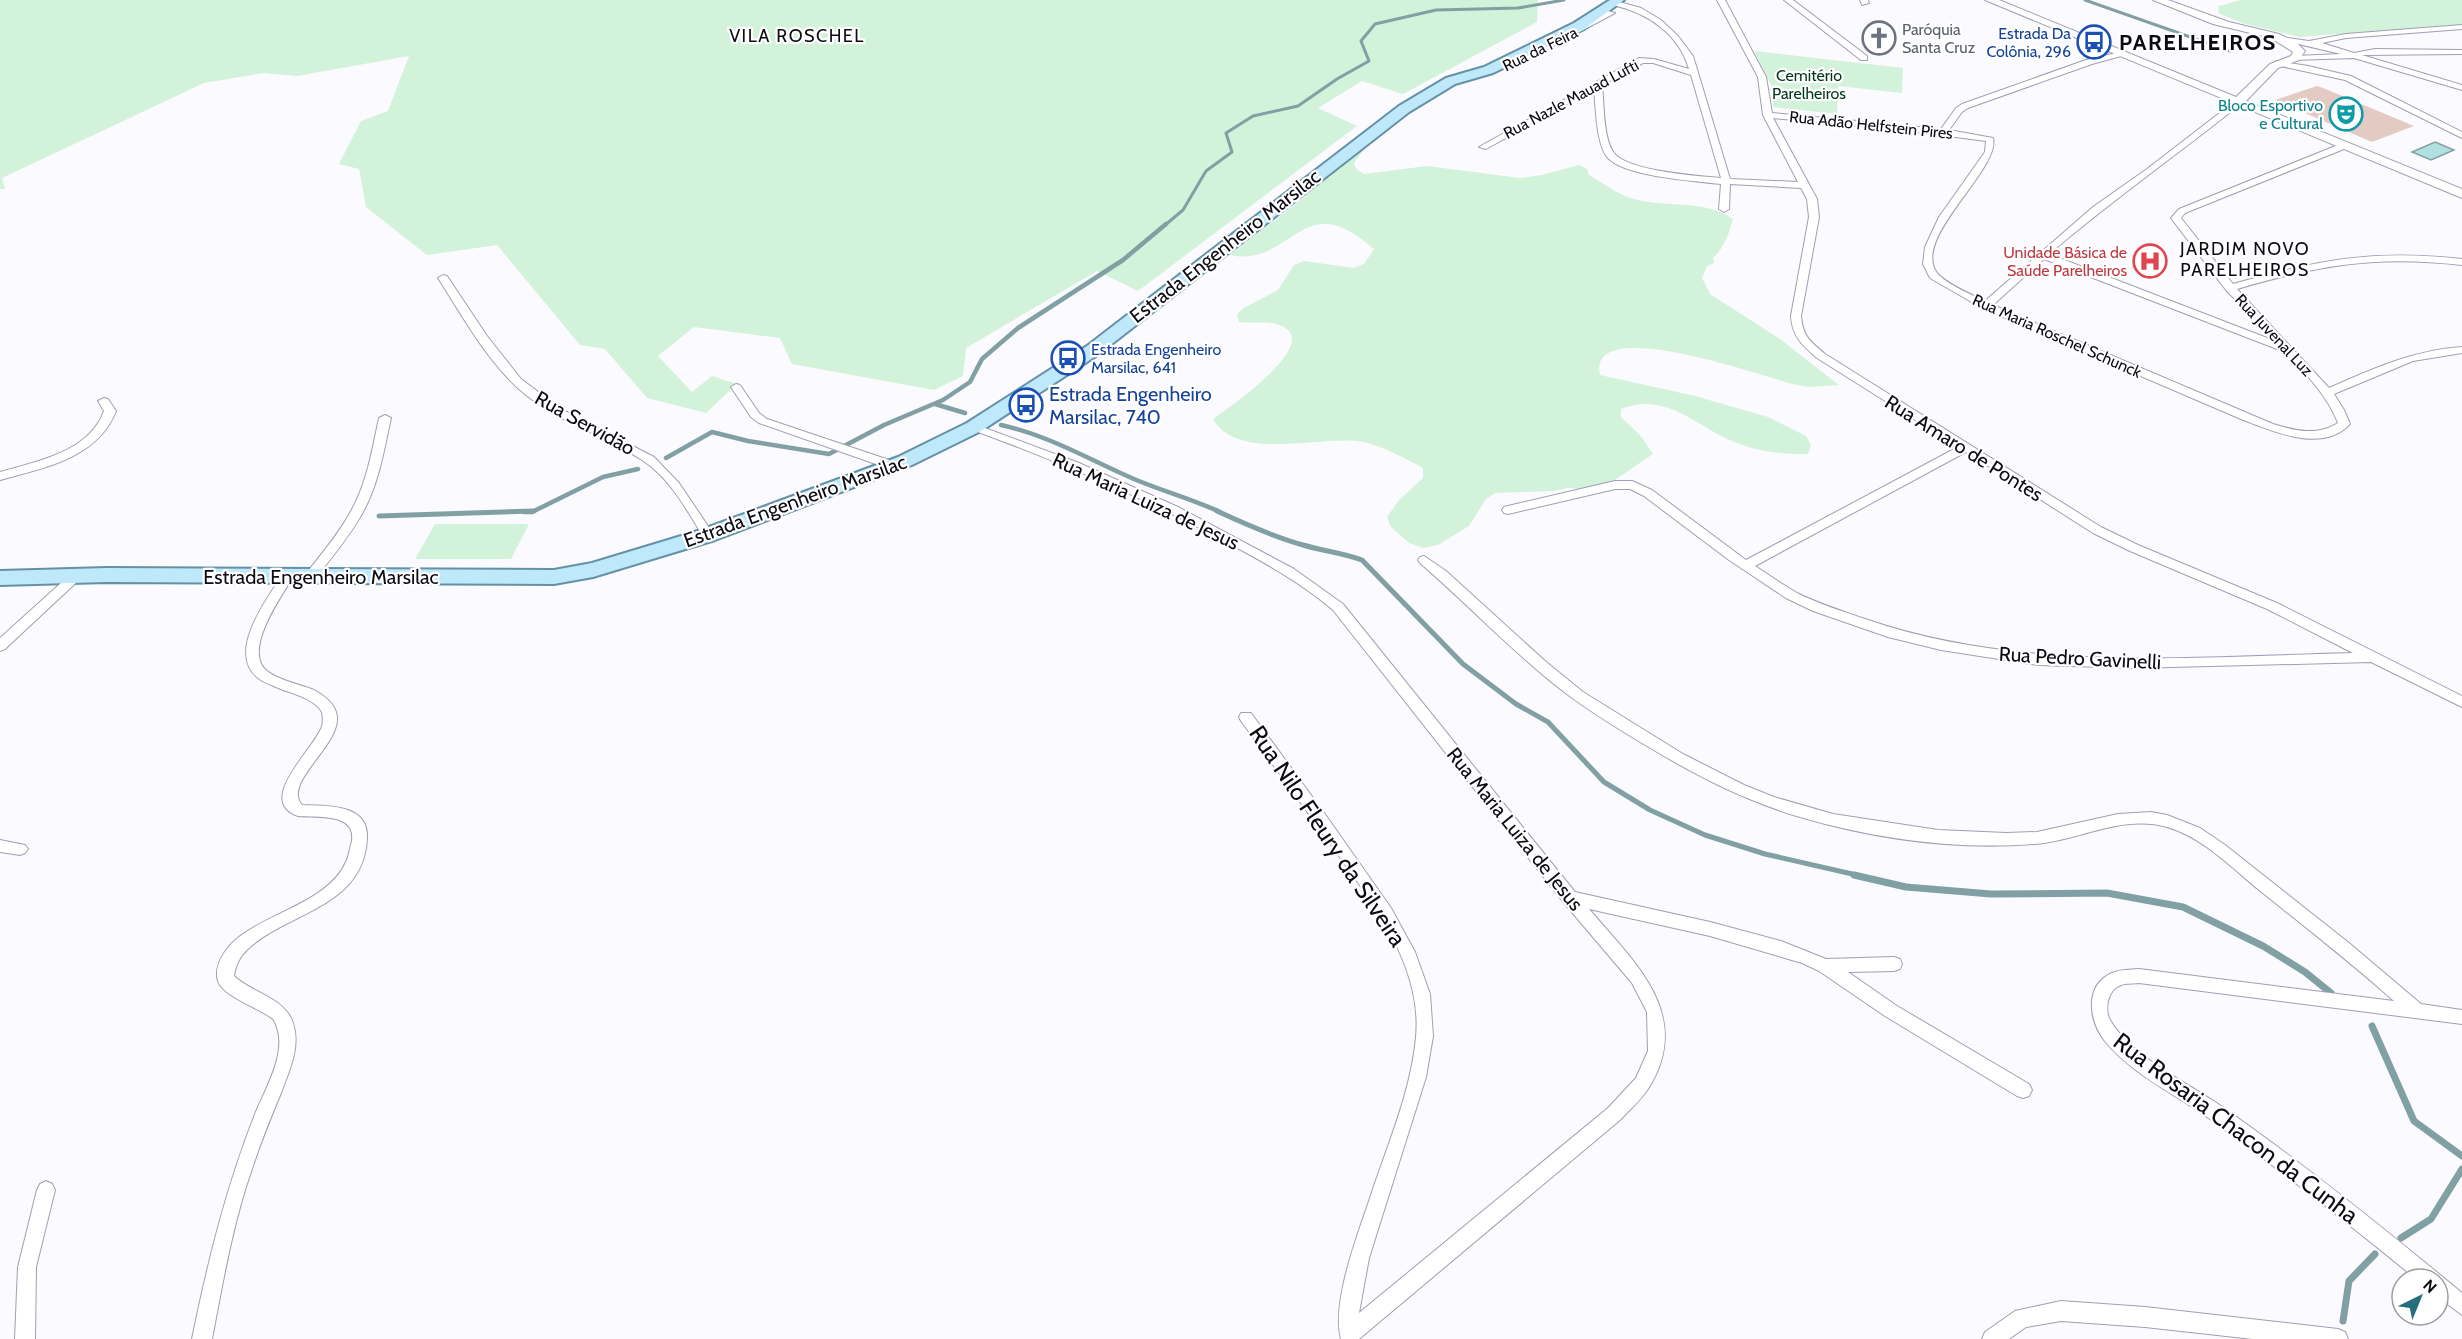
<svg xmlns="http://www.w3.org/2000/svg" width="2462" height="1339" viewBox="0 0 2462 1339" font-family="Cabin,sans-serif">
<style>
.green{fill:#d3f2da}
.water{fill:#b1e0e2;stroke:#80a0a4;stroke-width:1.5}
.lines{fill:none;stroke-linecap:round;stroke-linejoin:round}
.stream-far3{stroke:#80a0a4;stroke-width:3}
.stream-far2{stroke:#80a0a4;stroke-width:4.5}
.stream-far1{stroke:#80a0a4;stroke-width:5}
.stream{stroke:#80a0a4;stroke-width:7}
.building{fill:#e3cac3}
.street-casing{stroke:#a09eb3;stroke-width:2}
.secondary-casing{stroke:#a09eb3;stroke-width:2}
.primary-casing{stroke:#6491a6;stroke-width:4}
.street{fill:#fff;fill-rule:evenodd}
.secondary{fill:#fff;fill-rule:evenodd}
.primary{fill:#bfe8fa;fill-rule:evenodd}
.labels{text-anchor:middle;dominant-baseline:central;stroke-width:4.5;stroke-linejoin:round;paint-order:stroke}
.far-worship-label{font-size:16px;fill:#5b616d;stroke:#fff;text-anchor:start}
.far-transit-label{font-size:16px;fill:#164399;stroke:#fff;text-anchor:end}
.far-street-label{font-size:16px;fill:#0c0b12;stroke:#fff}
.far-park-label{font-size:16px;fill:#003819;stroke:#fff}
.far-culture-label{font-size:16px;fill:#0d838f;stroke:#fff;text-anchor:end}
.far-health-label{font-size:16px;fill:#be3a42;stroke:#fff;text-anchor:end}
.far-quarter-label{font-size:18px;letter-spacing:1.5px;fill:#0c0b12;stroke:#fff}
.street-label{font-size:20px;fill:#0c0b12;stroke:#fff}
.transit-label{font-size:20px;fill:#164399;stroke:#fff;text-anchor:start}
.far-district-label{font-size:22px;font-weight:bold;letter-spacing:1.5px;fill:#0c0b12;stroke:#fff}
.near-street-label{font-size:24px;fill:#0c0b12;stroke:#fff}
</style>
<rect width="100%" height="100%" fill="#fbfaff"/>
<path class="green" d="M 0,0 L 1538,0 L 1537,22 L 1403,94 L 1362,81 L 1318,108 L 1357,126 L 1138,291 L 1097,271 L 966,348 L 963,376 L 934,390 L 792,364 L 780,338 L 694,327 L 658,356 L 692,392 L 712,376 L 737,384 L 706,413 L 647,398 L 605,349 L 580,345 L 497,245 L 427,255 L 366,207 L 359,169 L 339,164 L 361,121 L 388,111 L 409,56 L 297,76 L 263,73 L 204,83 L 2,178 L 5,189 L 0,189 Z
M 2241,0 L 2462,0 L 2462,25 L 2299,37 L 2242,23 L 2218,13 L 2219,6 Z
M 1754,51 L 1903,68 L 1902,93 L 1838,86 L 1837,114 L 1773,107 L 1773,89 Z
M 1365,148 L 1354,163 L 1356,169 L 1364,174 L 1427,166 L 1520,178 L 1542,175 L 1579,165 L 1587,169 L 1589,175 C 1603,183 1618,195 1634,199 C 1665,208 1705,199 1733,219 C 1729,233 1725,247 1713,258 L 1714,263 L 1707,266 L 1702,278 L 1710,294 L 1780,339 L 1839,385 L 1810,387 L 1797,385 C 1772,380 1586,311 1600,375 L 1695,396 L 1768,417 L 1806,436 L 1811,445 L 1808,454 C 1784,455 1756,451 1734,442 C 1697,427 1666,391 1621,409 L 1621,417 L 1640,435 L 1653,454 L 1600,490 L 1567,488 L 1554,491 L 1495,493 L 1486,499 L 1469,526 L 1438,545 L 1423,548 L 1409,543 L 1391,527 L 1387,517 L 1399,500 L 1423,478 L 1423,468 C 1404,458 1385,447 1364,442 C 1323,434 1238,463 1213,419 C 1229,408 1311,351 1288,330 C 1276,319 1254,324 1239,322 L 1237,315 L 1242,309 L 1278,290 L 1294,265 L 1304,261 L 1354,268 L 1364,264 L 1374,249 C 1361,238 1343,224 1325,224 C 1294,223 1273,265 1230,255 L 1302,199 L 1307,195 L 1306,189 L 1355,149 Z
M 435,524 L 529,524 L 511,559 L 415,559 Z"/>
<path class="water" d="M 2435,142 L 2454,150 L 2431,160 L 2412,152 Z"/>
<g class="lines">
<path class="stream-far3" d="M 2085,0 L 2230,51
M 1164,226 L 1183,210 L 1206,171 L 1232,152 L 1226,133 L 1253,116 L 1298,106 L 1337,79 L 1369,61 L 1361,41 L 1375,24 L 1436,10 L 1518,8 L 1564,0"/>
<path class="stream-far2" d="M 935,404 L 965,413
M 1001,425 C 1048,435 1090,460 1134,479 C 1162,491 1192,499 1220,512
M 666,458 L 712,432 L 748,441 L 829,454 L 884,425 L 943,400 L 970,382 L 982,359 L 1018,328 L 1123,260 L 1166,224
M 524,512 L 532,512 L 603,477 L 638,469"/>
<path class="stream-far1" d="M 1217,511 C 1245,524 1274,537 1303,545 C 1323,551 1343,553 1362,560 L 1463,664 L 1516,704 L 1548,722 L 1604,782 L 1650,810 L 1705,835 L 1765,854 L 1861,876
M 379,516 L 534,511"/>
<path class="stream" d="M 1854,875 L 1906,887 L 1991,894 L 2107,893 L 2183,907 L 2263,946 L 2305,972 L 2331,993
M 2372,1026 L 2414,1121 L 2462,1156
M 2401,1238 L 2431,1219 L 2462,1169
M 2343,1321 L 2349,1281 L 2375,1254"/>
</g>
<path class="building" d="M 2317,86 L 2323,88 L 2414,126 L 2372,142 L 2275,100 Z"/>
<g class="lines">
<g class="street-casing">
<path id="street" d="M 1717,0 L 1725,0 L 1766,77 L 1772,113 L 1941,129 L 1956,108 L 1962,104 L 2086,60 L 2125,51 L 2125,55 L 2092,64 L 1968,108 L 1962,112 L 1949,130 L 1993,138 C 2001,169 1911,238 1937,273 C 1946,284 1972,295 1985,301 L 2093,207 L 2147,169 L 2239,98 L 2243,101 L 2242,103 C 2178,154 2111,201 2049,254 L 2275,341 L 2226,290 L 2171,218 L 2179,209 L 2343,143 L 2349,143 L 2349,147 L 2185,213 L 2181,218 L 2233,284 C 2317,260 2374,249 2462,259 L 2462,265 C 2376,255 2320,265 2237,289 L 2329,388 C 2372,369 2414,350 2462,347 L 2462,353 L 2413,361 L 2334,394 L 2344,410 L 2350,424 C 2322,454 2272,431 2241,419 L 1982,308 L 1930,278 L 1923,264 L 1925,247 L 1939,217 L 1985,152 L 1986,141 L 1902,130 L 1773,118 L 1817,199 L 1819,217 L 1801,316 C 1803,337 1810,341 1825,354 L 2101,527 L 2138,545 L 2277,603 L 2462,696 L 2462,707 L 2371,662 L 2133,668 L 2038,665 L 1941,650 L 1888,637 L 1813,611 L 1786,598 L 1729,560 L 1644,496 L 1630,489 L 1615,489 L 1508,514 L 1504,513 L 1502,510 L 1504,507 L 1508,506 L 1615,481 L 1632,481 L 1652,490 L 1746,560 L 1958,447 L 1817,358 C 1802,345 1792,336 1791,316 L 1809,217 L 1807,199 L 1801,188 L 1730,184 L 1729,209 L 1724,212 L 1719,209 L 1721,184 C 1695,181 1626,177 1608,158 C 1596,145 1596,107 1594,89 L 1486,149 L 1479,147 L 1639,58 L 1654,59 L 1689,69 C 1679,34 1648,13 1613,5 L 1612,3 L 1616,1 L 1641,8 L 1661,20 L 1678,36 L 1693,56 L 1730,179 L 1798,182 L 1763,115 L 1758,77 ZM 1643,63 L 1653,63 L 1691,75 L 1721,178 C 1697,176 1628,171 1614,153 C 1603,139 1604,102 1602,85 ZM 2044,259 L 2277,349 L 2283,350 C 2304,372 2327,394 2338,423 C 2317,436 2296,431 2273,424 L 1993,305 ZM 1966,452 L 2093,533 L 2130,551 L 2267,609 L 2353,653 C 2190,657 2022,673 1865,619 C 1842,611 1819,604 1797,593 C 1783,585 1769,575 1755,566 Z
M 1784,0 L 1793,0 L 1867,56 L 1867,60 L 1861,60 Z
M 1860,0 L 1868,0 L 1869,3 L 1862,5 Z
M 1608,11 L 1615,13 L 1523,62 L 1516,60 Z
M 2462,25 L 2462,29 L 2346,38 L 2322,43 L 2354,53 L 2375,49 L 2462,50 L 2462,54 L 2362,55 L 2462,85 L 2462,90 L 2354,58 L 2292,60 L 2292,56 L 2295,56 L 2341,54 L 2277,39 L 2281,37 L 2309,41 L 2346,34 Z
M 2276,61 L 2308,66 L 2351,76 L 2462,132 L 2462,138 L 2345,80 L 2276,65 Z
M 443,275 L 447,276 L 487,336 L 521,379 L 561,409 L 654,457 L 679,483 L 714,535 L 712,538 L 704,538 C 688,512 671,480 645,462 C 607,436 562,424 526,395 C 488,364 464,318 438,278 Z
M 736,384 L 740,385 L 759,413 L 767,419 L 898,463 L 900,466 L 894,470 L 890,469 L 759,423 L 751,417 L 731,387 Z
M 104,398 L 108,399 L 116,411 C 98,458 44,468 0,480 L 0,472 C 38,461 89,452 104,411 L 98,401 Z
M 385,415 L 391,418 C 384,450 379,483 363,512 C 350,536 331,558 314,580 L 306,580 L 304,577 L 306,574 C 321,554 338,535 350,513 C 367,484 372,450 379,418 Z
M 974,424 L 1079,463 L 1178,507 L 1294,569 L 1343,604 L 1575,892 L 1710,922 L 1781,941 L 1826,959 L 1894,957 L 1900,959 L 1902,964 L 1900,969 L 1894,971 L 1848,972 L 1897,1006 L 2029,1084 L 2032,1090 L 2029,1096 L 2023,1098 L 2017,1096 L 1885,1016 L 1819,971 L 1802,963 L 1710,936 L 1589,909 C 1634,962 1695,1015 1648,1089 C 1641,1100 1629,1110 1620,1120 L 1359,1339 L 1341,1339 C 1331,1303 1358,1234 1370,1198 C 1387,1146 1411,1092 1416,1037 C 1423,962 1367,896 1326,838 C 1298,799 1270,760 1241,721 L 1239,717 L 1241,713 L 1251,713 L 1327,817 L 1391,908 L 1415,952 L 1430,994 L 1433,1036 L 1426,1077 L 1369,1258 L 1359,1313 L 1608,1108 L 1636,1078 L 1648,1051 L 1647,1012 L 1632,983 L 1564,903 L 1333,610 C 1298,580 1258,559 1217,537 C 1138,495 1055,460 970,429 L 968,427 Z
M 1424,556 L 1446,571 L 1545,661 L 1583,692 L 1683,754 L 1744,785 L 1774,797 L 1833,814 L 1938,830 L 2006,833 L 2037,832 L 2118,814 L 2151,812 L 2167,815 L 2200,828 L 2225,845 L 2349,943 L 2421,1004 L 2462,1010 L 2462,1024 L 2139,983 C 2133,984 2126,983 2121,985 C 2108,989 2104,1009 2110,1020 C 2131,1057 2187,1082 2221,1106 C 2304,1164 2385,1229 2462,1293 L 2462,1315 L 2438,1297 L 2438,1279 L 2416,1279 C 2349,1224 2280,1170 2210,1119 C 2175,1094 2131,1074 2104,1040 C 2089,1020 2084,985 2112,973 C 2121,969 2130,970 2139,969 L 2394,1001 C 2350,962 2304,926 2259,890 C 2231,867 2202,837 2167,827 C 2122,814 2078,841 2034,844 C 1956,850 1875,839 1800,817 C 1743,800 1693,774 1642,743 C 1612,725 1581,706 1554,684 C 1507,646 1465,602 1420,563 L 1418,560 L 1420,557 Z
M 76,572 L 82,576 L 80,579 L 5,649 L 0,651 L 0,638 L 72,573 Z
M 287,573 L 293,577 C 281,597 242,651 267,671 C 280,681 299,684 314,690 C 323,695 333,702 336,712 C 346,743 281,781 302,805 C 325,806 369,803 367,838 C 364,908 287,912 248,949 C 239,957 236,965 234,976 C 252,993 285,998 293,1023 C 301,1047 289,1071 281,1093 C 271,1117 261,1141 253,1166 C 233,1222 223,1281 212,1339 L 192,1339 C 208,1261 226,1188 255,1114 C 266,1087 291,1047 273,1019 C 261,1009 222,996 218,981 C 213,965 227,946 239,937 C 269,913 330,900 346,862 C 349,857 349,850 351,845 C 360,812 318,818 298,816 C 254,801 316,747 322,726 C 323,722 323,717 322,712 C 314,699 297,695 283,690 C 275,686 264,683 258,678 C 226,652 267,599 283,574 Z
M 0,840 L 25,845 L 28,849 L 25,853 L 20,855 L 0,852 Z
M 46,1181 L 52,1184 L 55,1190 L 36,1267 L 35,1339 L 15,1339 L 18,1267 L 37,1190 L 40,1184 Z
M 2061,1301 L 2145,1307 L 2338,1329 L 2345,1332 L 2348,1339 L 2253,1339 L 2145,1327 L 2061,1321 L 2026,1327 L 2009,1339 L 1982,1339 L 1985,1332 L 2015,1311 Z"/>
</g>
<g class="secondary-casing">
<path id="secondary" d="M 1985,0 L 1999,0 L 2236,97 L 2270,64 L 2291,56 L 2293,52 L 2271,38 L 2213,24 L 2153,0 L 2168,0 L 2229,22 L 2279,34 L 2296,42 L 2305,51 L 2299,60 L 2278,68 L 2246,101 L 2462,189 L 2462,198 Z"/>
</g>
<g class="primary-casing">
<path id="primary" d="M 1610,0 L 1624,0 L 1584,29 L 1493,73 L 1455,84 L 1409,112 L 1099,354 L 981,431 L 912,465 L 715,540 L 593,577 L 554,584 L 107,582 L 0,585 L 0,571 L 107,568 L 554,570 L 592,563 L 701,530 L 898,457 L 967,423 L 1087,346 L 1399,106 L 1446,78 L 1484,67 L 1574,23 Z"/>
</g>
<use href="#street" class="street"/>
<use href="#secondary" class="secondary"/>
<use href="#primary" class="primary"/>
</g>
<defs>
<g id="church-ring" transform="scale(1.725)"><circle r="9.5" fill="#fff" stroke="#6b7280" stroke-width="1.5"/><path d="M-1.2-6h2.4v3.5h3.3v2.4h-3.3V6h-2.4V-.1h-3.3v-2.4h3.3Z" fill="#6b7280"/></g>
<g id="bus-ring" transform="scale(1.725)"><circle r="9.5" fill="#fff" stroke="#1a4fb4" stroke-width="1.5"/><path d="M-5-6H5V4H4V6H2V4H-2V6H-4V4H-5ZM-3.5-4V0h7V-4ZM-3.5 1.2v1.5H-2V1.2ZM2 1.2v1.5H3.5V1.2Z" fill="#1a4fb4"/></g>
<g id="theatre-ring" transform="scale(1.725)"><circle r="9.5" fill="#fff" stroke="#0f9aa8" stroke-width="1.5"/><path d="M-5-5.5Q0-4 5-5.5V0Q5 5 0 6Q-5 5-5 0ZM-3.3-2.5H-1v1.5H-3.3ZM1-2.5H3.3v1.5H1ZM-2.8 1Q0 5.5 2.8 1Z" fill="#0f9aa8"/></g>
<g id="hospital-ring" transform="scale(1.725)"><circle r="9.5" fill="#fff" stroke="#e0444e" stroke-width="1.5"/><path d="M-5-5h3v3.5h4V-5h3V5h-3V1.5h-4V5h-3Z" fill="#e0444e"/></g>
</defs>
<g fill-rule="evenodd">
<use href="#church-ring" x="1879" y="38"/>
<use href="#bus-ring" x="2094" y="42"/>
<use href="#theatre-ring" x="2346" y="114"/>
<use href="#hospital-ring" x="2150" y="261"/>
<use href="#bus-ring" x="1068" y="358"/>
<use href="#bus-ring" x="1026" y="405"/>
</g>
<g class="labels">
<g class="far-worship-label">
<text x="1902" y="29">Paróquia<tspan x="1902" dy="18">Santa Cruz</tspan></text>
</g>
<g class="far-transit-label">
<text x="2071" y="33">Estrada Da<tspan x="2071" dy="18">Colônia, 296</tspan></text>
<text x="1091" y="349" text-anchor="start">Estrada Engenheiro<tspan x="1091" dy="18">Marsilac, 641</tspan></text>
</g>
<g class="far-street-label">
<text transform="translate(1540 49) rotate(-26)">Rua da Feira</text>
<text transform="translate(1571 99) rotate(-28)">Rua Nazle Mauad Lufti</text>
<text transform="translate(1871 125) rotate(6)">Rua Adão Helfstein Pires</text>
<text transform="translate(2274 335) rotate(47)">Rua Juvenal Luz</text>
<text transform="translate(2057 336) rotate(24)">Rua Maria Roschel Schunck</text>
</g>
<g class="far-park-label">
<text x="1809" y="75">Cemitério<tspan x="1809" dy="18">Parelheiros</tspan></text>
</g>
<g class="far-culture-label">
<text x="2323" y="105">Bloco Esportivo<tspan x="2323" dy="18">e Cultural</tspan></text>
</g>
<g class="far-health-label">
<text x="2127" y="252">Unidade Básica de<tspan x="2127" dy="18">Saúde Parelheiros</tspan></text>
</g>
<g class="far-quarter-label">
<text x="797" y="36">VILA ROSCHEL</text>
<text x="2245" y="249">JARDIM NOVO<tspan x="2245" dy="21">PARELHEIROS</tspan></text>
</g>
<g class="street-label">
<text transform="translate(1225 246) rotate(-38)">Estrada Engenheiro Marsilac</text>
<text transform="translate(585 423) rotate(29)">Rua Servidão</text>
<text transform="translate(1964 448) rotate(32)">Rua Amaro de Pontes</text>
<text transform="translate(795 501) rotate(-20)">Estrada Engenheiro Marsilac</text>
<text transform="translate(1146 501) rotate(25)">Rua Maria Luiza de Jesus</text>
<text x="321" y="577">Estrada Engenheiro Marsilac</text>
<text transform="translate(2080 658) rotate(3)">Rua Pedro Gavinelli</text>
<text transform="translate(1515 829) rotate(51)">Rua Maria Luiza de Jesus</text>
</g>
<g class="transit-label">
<text x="1049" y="394">Estrada Engenheiro<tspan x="1049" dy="23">Marsilac, 740</tspan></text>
</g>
<g class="far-district-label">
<text x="2198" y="42">PARELHEIROS</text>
</g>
<g class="near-street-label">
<text transform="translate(1328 836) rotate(56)">Rua Nilo Fleury da Silveira</text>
<text transform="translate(2236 1128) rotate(37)">Rua Rosaria Chacon da Cunha</text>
</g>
</g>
<g transform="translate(2420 1297) rotate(43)"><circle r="28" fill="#ffffff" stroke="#9e9da0" stroke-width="1.5"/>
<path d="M0-4.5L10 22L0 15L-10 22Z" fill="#266e79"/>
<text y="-9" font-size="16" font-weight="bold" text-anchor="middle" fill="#0c0b12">N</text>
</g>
</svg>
